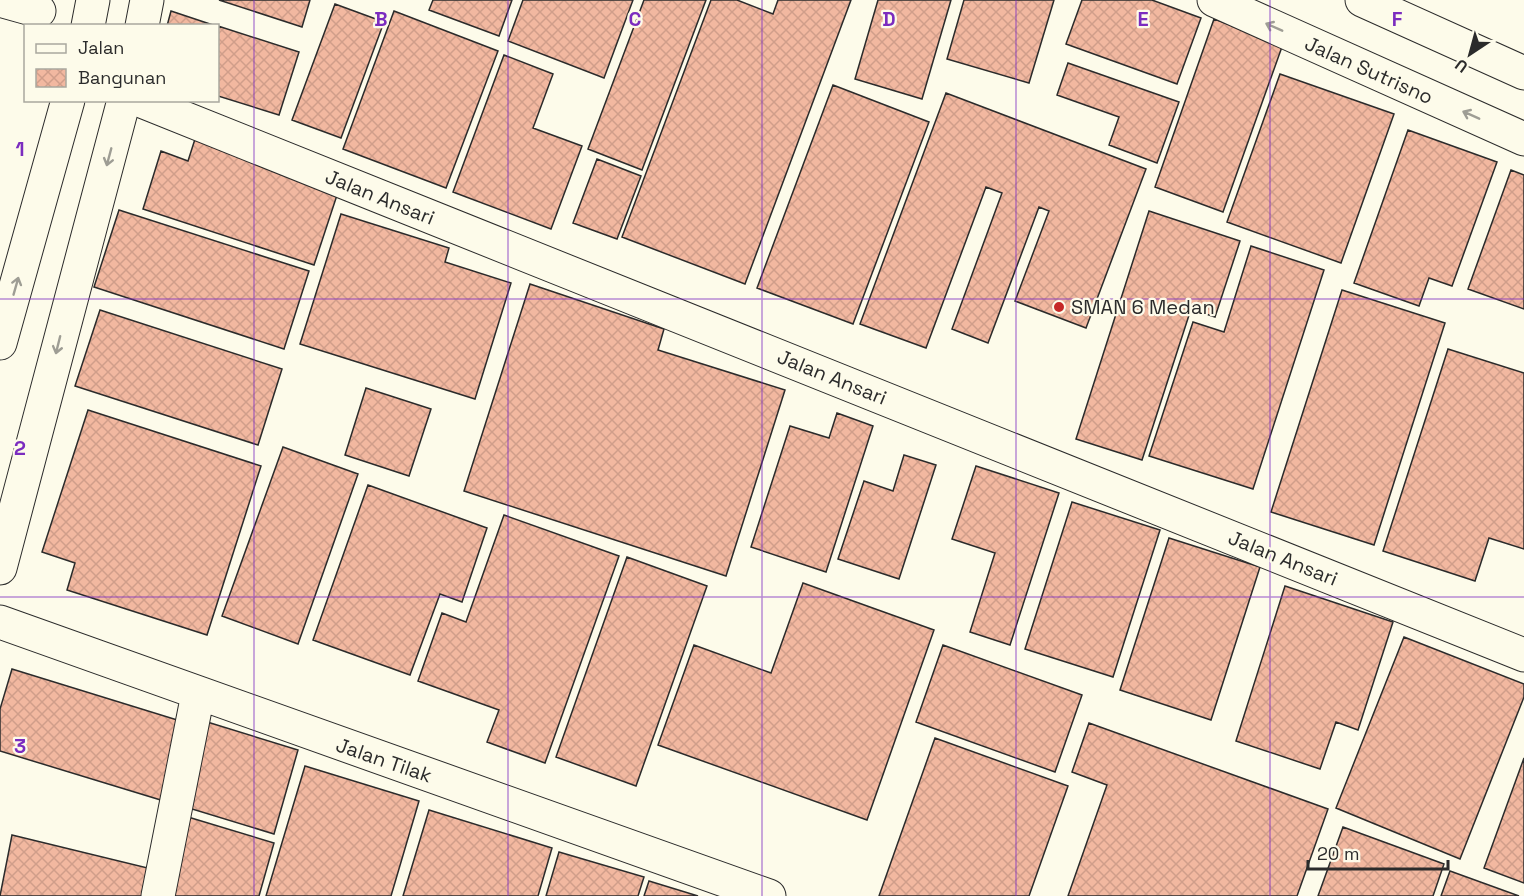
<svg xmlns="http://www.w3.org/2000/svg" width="1524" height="896" viewBox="0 0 1524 896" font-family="'Space Grotesk',sans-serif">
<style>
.building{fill:url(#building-cross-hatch);stroke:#2b2b2b;stroke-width:1.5}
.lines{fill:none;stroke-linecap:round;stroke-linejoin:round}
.minor-casing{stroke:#2b2b2b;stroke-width:35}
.secondary-casing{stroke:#2b2b2b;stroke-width:35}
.primary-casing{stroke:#2b2b2b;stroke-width:35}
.minor{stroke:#fdfbea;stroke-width:33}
.secondary{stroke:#fdfbea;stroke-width:33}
.primary{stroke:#fdfbea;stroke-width:33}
.oneway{stroke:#9e9d94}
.grid{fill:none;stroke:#7b2cbf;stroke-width:1.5;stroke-opacity:0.55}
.poi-dot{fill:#c62828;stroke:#fdfbea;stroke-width:2}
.labels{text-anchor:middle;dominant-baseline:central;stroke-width:4.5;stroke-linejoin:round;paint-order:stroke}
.street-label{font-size:20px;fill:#2b2b2b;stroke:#fdfbea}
.poi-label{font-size:20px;fill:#2b2b2b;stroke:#fdfbea;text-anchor:start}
.grid-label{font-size:20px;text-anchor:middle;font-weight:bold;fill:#7b2cbf;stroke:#fdfbea;stroke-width:4.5;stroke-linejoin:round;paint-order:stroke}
</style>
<defs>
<pattern id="building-cross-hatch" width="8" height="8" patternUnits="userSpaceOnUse" patternTransform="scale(1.5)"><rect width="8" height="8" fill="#f2b8a0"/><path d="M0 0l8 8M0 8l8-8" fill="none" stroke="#d09e8a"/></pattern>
</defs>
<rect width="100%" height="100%" fill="#fdfbea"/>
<path class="building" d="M 219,0 L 310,0 L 302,27 Z
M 433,0 L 512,0 L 499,36 L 429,10 Z
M 523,0 L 633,0 L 604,78 L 508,41 Z
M 644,0 L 706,0 L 642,170 L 588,149 Z
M 711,0 L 737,0 L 773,14 L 778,0 L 851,0 L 745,284 L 622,237 Z
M 878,0 L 951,0 L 922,99 L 855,79 Z
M 964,0 L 1054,0 L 1029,83 L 947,59 Z
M 1082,0 L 1152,0 L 1201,18 L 1177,84 L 1066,44 Z
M 335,4 L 384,22 L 341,138 L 292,120 Z
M 171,11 L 216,26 L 167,26 Z
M 394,11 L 498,51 L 446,188 L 343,149 Z
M 1214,19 L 1283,44 L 1223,212 L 1155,187 Z
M 218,26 L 299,52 L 279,115 L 218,96 Z
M 504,55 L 553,74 L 533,128 L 582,146 L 551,229 L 453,192 Z
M 1068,63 L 1179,102 L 1157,163 L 1109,145 L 1119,117 L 1057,95 Z
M 1280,74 L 1394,114 L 1341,263 L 1227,222 Z
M 833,85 L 929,122 L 853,324 L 757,288 Z
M 946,93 L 1146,169 L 1086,328 L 1015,301 L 1049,211 L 1039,207 L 988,343 L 952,329 L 1002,193 L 986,187 L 926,348 L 860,324 Z
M 1408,130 L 1497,162 L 1452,286 L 1429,278 L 1419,306 L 1354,283 Z
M 196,136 L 341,183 L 314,265 L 143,209 L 161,151 L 188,161 Z
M 597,159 L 641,176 L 617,239 L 573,223 Z
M 1511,170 L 1524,175 L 1524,309 L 1468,289 Z
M 119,210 L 309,271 L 284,349 L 94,287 Z
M 1149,211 L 1240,241 L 1215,317 L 1191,309 L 1142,460 L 1076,439 Z
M 341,214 L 449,248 L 445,262 L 511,283 L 475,399 L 300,344 Z
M 1251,246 L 1324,270 L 1253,489 L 1149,456 L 1193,322 L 1224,332 Z
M 530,284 L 664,329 L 658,350 L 785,390 L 726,576 L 464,491 Z
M 1342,290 L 1445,323 L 1374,545 L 1271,512 Z
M 100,310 L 282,369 L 258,445 L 75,386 Z
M 1448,349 L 1524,373 L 1524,549 L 1489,538 L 1475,581 L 1383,551 Z
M 366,388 L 431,409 L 409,476 L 345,455 Z
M 88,410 L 261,466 L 207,635 L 67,590 L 75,563 L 42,552 Z
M 837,413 L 873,426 L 826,572 L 751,547 L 790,426 L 829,438 Z
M 283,447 L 358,474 L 298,644 L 222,616 Z
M 904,455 L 936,465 L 899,579 L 838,559 L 864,481 L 893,491 Z
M 976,466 L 1059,493 L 1010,645 L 970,632 L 995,553 L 952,539 Z
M 368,485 L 487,528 L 462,602 L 440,594 L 410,675 L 313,640 Z
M 1072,502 L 1160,530 L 1113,677 L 1025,649 Z
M 504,515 L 619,556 L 545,763 L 487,742 L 499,710 L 418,681 L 442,613 L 466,622 Z
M 1169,538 L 1260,567 L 1211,720 L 1120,690 Z
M 627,557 L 707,586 L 636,786 L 556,757 Z
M 803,583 L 934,630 L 867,820 L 658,745 L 694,645 L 771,673 Z
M 1285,586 L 1393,622 L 1358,730 L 1336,722 L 1320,769 L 1236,741 Z
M 1404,637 L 1524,684 L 1524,697 L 1460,859 L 1336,808 Z
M 943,645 L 1082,695 L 1055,772 L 916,722 Z
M 12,669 L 187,723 L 164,801 L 0,751 L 0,709 Z
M 204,721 L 298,750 L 274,834 L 179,805 Z
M 1089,723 L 1328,809 L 1297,896 L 1068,896 L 1107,785 L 1072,772 Z
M 935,738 L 1068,786 L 1029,896 L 879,896 Z
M 1524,758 L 1524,883 L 1484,868 Z
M 305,766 L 419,801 L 391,896 L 266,896 Z
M 429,810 L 552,848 L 538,896 L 403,896 Z
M 188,817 L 274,843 L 259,896 L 165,896 Z
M 1343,827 L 1444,864 L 1433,896 L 1318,896 Z
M 12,835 L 160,871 L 154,896 L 0,896 Z
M 559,852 L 644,877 L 638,896 L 546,896 Z
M 1450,871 L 1519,896 L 1441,896 Z
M 649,881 L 698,896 L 644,896 Z"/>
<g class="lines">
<g class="minor-casing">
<path id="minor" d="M 0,0 L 39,11
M 139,100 L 1524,655
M 0,622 L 769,896
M 158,896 L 198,694"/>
</g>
<g class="secondary-casing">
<path id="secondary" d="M 88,26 L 93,0
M 142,26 L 147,0
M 0,343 L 68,100
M 0,568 L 124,100"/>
</g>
<g class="primary-casing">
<path id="primary" d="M 1214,0 L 1524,139
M 1362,0 L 1524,73"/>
</g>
<use href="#minor" class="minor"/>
<use href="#secondary" class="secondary"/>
<use href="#primary" class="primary"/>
</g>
<defs><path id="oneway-shaft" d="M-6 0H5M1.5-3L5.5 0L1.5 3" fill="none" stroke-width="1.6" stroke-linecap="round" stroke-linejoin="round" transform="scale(1.5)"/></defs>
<g class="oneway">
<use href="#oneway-shaft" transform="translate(1274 27) rotate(-156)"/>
<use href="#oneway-shaft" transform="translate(1471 115) rotate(-156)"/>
<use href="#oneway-shaft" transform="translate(109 157) rotate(105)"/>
<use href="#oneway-shaft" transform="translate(16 286) rotate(-74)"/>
<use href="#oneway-shaft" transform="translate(58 345) rotate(104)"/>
</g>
<path class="grid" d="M 254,0 L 254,896M 508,0 L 508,896M 762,0 L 762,896M 1016,0 L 1016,896M 1270,0 L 1270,896M 0,299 L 1524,299M 0,597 L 1524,597"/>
<circle class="poi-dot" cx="1059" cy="307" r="6"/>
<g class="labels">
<g class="street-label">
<text transform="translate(1369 70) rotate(24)">Jalan Sutrisno</text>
<text transform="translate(380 197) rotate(22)">Jalan Ansari</text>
<text transform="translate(832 377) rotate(22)">Jalan Ansari</text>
<text transform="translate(1283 558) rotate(22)">Jalan Ansari</text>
<text transform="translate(384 760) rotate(19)">Jalan Tilak</text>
</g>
<g class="poi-label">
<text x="1071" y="307">SMAN 6 Medan</text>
</g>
</g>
<g class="grid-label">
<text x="381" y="26">B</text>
<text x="635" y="26">C</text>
<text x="889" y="26">D</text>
<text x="1143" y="26">E</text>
<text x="1397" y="26">F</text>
<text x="20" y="156">1</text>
<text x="20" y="455">2</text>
<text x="20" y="753">3</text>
</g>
<rect x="24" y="24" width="195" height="78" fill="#fdfbea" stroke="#a9a89e" stroke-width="1.5"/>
<rect x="36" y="44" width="30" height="9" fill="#fdfbea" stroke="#a9a89e" stroke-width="1.5"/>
<text x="78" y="54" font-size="18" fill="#2b2b2b">Jalan</text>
<rect x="36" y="69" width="30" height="18" fill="url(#building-cross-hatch)" stroke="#a9a89e" stroke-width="1.5"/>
<text x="78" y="84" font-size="18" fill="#2b2b2b">Bangunan</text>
<g transform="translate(1470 54) rotate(216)" stroke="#fdfbea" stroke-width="4.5" paint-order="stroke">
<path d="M0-4.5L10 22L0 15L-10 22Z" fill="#2b2b2b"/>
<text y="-9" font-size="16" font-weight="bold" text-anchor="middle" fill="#2b2b2b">U</text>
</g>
<path d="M1308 860v9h140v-9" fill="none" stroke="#2b2b2b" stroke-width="3"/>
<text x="1317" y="860" font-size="18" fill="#2b2b2b" stroke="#fdfbea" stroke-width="4.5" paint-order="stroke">20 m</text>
</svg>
